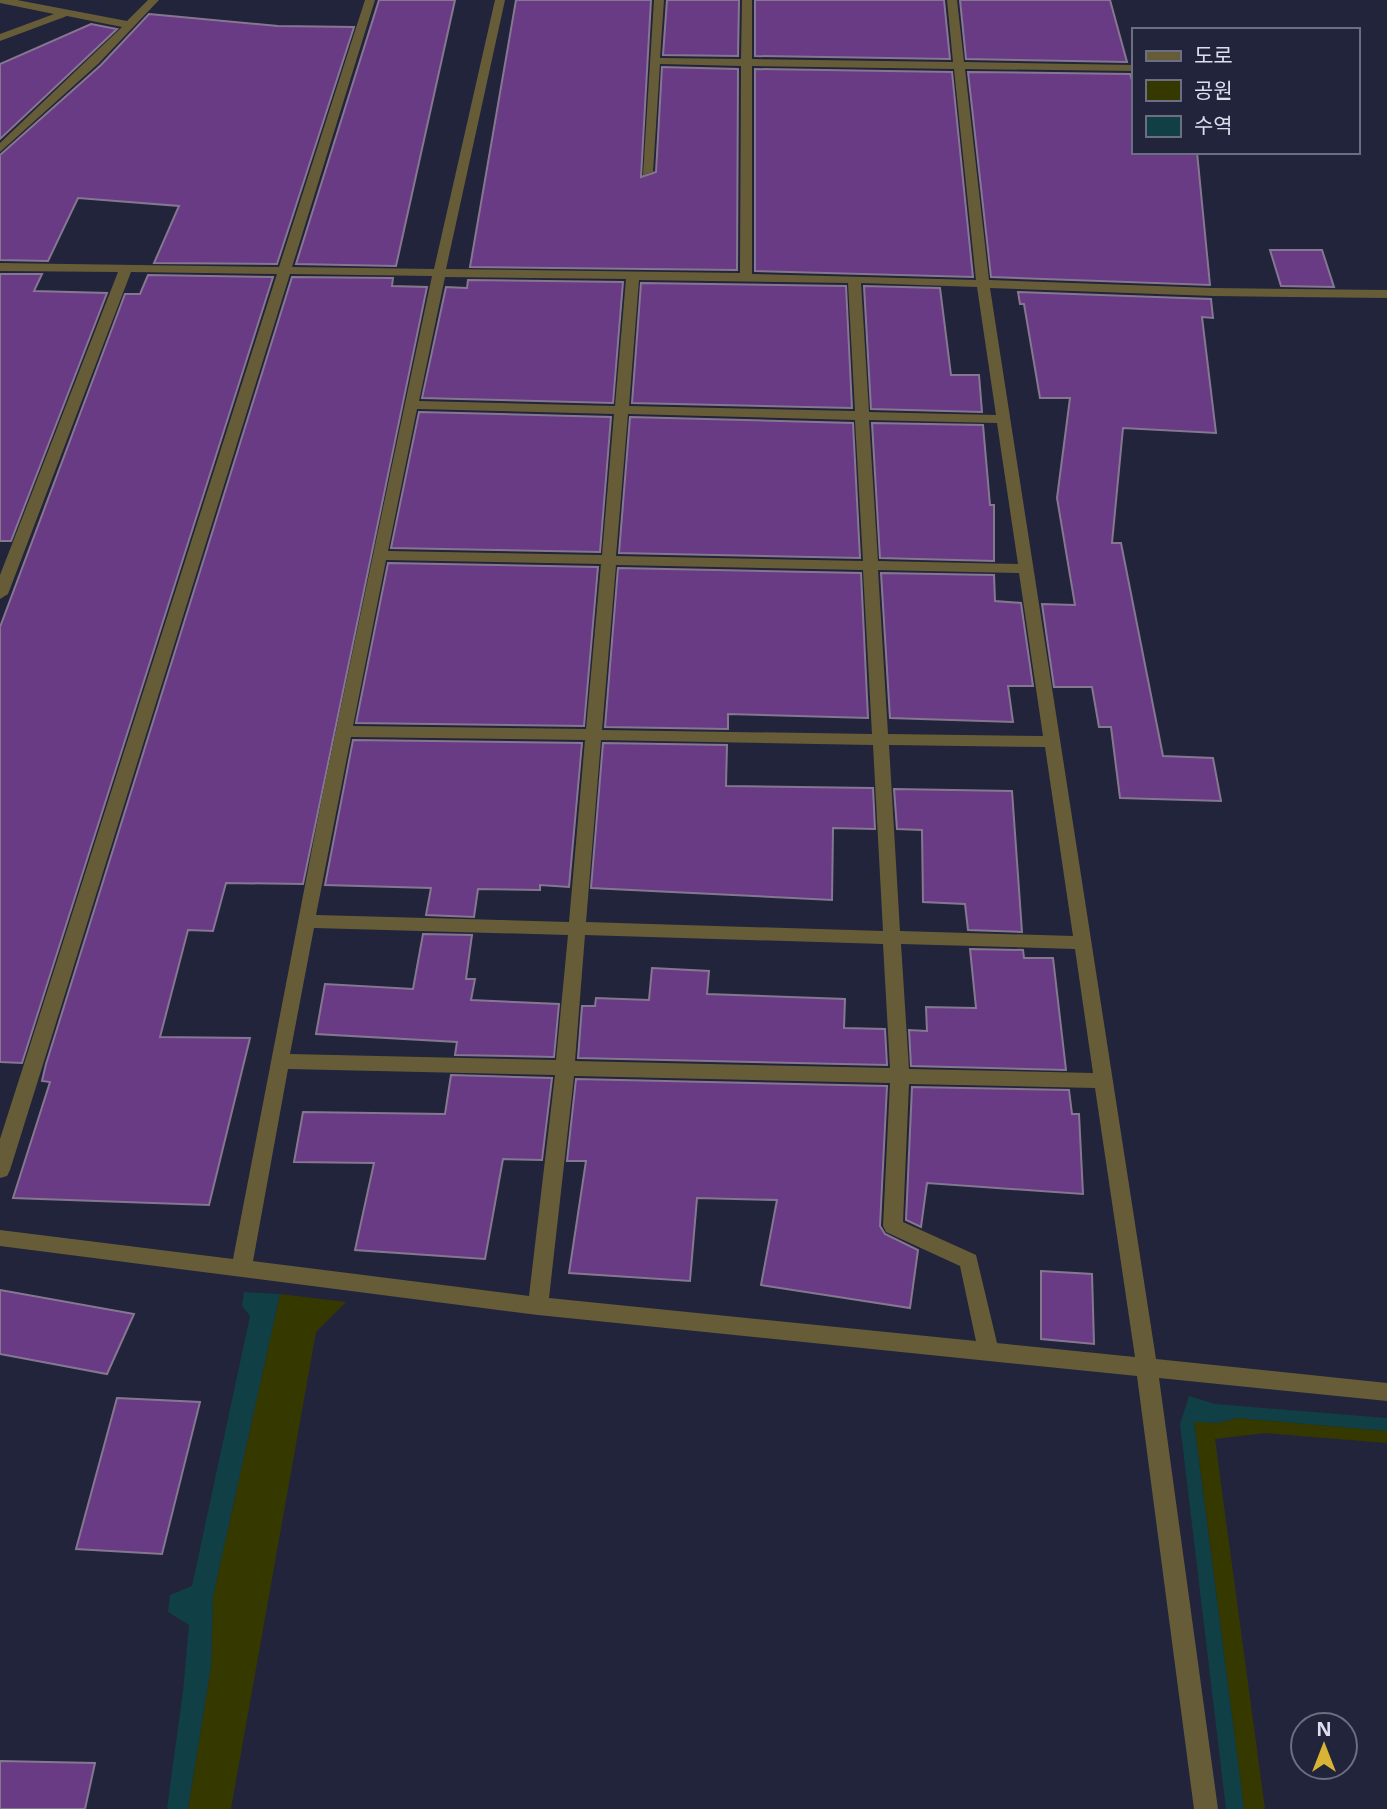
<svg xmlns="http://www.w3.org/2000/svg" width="1387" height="1809" viewBox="0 0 1387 1809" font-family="'Noto Sans','Noto Sans KR',sans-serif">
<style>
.green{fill:#353900}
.water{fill:#113f46}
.building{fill:#683b84;stroke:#867791;stroke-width:2}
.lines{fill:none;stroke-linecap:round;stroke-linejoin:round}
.minor{fill:#665d38;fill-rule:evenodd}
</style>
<rect width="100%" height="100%" fill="#22243b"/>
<path class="green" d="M 280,1294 L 346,1302 L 316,1332 L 231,1809 L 188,1809 L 211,1666 L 213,1596 Z
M 1237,1418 L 1387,1431 L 1387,1443 L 1265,1433 L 1215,1439 L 1265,1809 L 1244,1809 L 1194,1421 L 1218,1423 Z"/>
<path class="water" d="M 244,1292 L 280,1294 L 213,1596 L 211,1666 L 188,1809 L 167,1809 L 183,1691 L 189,1625 L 168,1612 L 170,1595 L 192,1586 L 250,1316 L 242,1306 Z
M 1189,1396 L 1215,1404 L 1387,1418 L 1387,1431 L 1237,1418 L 1218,1423 L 1194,1422 L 1244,1809 L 1226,1809 L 1180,1424 Z"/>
<path class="building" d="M 379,0 L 455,0 L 396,266 L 296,264 Z
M 516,0 L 651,0 L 641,177 L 656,172 L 662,67 L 738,69 L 737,270 L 470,267 Z
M 667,0 L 739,0 L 738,56 L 663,55 Z
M 755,0 L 944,0 L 950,59 L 755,56 Z
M 960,0 L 1110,0 L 1127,62 L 966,59 Z
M 149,14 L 278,26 L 354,27 L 277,264 L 154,263 L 179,206 L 78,198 L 48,261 L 0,260 L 0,155 L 101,65 Z
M 91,24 L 117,29 L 0,139 L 0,64 Z
M 755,69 L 952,72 L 973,277 L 755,271 Z
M 968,72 L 1130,74 L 1133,83 L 1133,152 L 1197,152 L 1210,285 L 991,277 Z
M 1270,250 L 1322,250 L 1334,287 L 1281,286 Z
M 0,274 L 42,274 L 34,291 L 107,293 L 11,541 L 0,541 Z
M 148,275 L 273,277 L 22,1063 L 0,1062 L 0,627 L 125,294 L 140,294 Z
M 292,277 L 393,278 L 392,286 L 427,287 L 303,884 L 226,883 L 213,931 L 188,930 L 160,1037 L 250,1038 L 209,1205 L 13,1198 L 50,1082 L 42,1081 L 46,1064 Z
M 468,280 L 623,282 L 613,403 L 422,398 L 446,287 L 467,288 Z
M 641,283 L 846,286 L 852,408 L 632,403 Z
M 864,286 L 940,288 L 951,375 L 979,375 L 982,412 L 871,409 Z
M 1018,292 L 1211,299 L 1213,318 L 1202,317 L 1216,433 L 1123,428 L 1112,543 L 1121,543 L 1163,756 L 1213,758 L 1221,801 L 1120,798 L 1111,727 L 1099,727 L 1092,687 L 1054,687 L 1042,604 L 1075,605 L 1057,498 L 1070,398 L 1040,398 L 1024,304 L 1020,304 Z
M 419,412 L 611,417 L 600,552 L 391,548 Z
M 630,417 L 853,423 L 860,558 L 619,553 Z
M 872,423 L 983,425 L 990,505 L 994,505 L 994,561 L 880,558 Z
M 388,563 L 598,567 L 584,726 L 356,723 Z
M 618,568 L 861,573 L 868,718 L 728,714 L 728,729 L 605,727 Z
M 881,573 L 994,575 L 995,601 L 1021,603 L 1033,686 L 1008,686 L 1013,722 L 890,718 Z
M 353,740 L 582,743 L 569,887 L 540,885 L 540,890 L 478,889 L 474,917 L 426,915 L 431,888 L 325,885 Z
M 603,743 L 727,745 L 726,786 L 873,788 L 875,829 L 833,828 L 832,900 L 591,888 Z
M 894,789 L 1012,791 L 1022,932 L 968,930 L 965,904 L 923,902 L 922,830 L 897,829 Z
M 423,934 L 472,935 L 466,979 L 475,979 L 471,1000 L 559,1004 L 554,1057 L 455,1055 L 457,1042 L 316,1034 L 325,984 L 413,989 Z
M 970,949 L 1023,950 L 1024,958 L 1053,958 L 1066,1070 L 911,1066 L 909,1030 L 927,1031 L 926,1007 L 976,1008 Z
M 652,968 L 709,971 L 707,994 L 845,999 L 844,1028 L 885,1029 L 887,1065 L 578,1058 L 582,1006 L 595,1006 L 596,998 L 649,1000 Z
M 451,1075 L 552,1078 L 542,1160 L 503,1159 L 485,1259 L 355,1250 L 374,1163 L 294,1162 L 303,1112 L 445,1114 Z
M 576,1079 L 887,1086 L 880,1226 L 885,1234 L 918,1250 L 910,1308 L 761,1285 L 777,1200 L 697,1198 L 690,1281 L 569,1273 L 586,1161 L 567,1161 Z
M 912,1087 L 1069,1090 L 1072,1114 L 1079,1114 L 1083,1194 L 927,1183 L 921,1227 L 906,1220 Z
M 1041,1271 L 1092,1274 L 1094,1344 L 1041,1339 Z
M 0,1290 L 134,1314 L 107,1374 L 0,1354 Z
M 117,1398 L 200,1402 L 162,1554 L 76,1549 Z
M 0,1761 L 95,1763 L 85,1809 L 0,1809 Z"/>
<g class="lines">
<path class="minor" d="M 0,0 L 17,0 L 127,21 L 148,0 L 159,0 L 99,63 L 0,152 L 0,143 L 122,27 L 67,16 L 0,41 L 0,34 L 54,14 L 0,3 Z
M 365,0 L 375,0 L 292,267 L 434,269 L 495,0 L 505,0 L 446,269 L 740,273 L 741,66 L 660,64 L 653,172 L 643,175 L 654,0 L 664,0 L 660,58 L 741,59 L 742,0 L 752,0 L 752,59 L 953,62 L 947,0 L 957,0 L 964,62 L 1133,65 L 1133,71 L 965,69 L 989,280 L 1214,288 L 1387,290 L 1387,298 L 1214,296 L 990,288 L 1156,1359 L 1387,1383 L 1387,1401 L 1159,1378 L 1218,1809 L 1194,1809 L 1137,1376 L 538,1315 L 0,1246 L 0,1230 L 233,1259 L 323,792 L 432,276 L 290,274 L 10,1170 L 7,1176 L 0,1178 L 0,1139 L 277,274 L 131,272 L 8,594 L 0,599 L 0,575 L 118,272 L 0,271 L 0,263 L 279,267 ZM 752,66 L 954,69 L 976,280 L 752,274 ZM 445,277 L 626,279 L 615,406 L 419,401 ZM 639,280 L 848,283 L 855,411 L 629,406 ZM 861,283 L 977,287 L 996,415 L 869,412 ZM 417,409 L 614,414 L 602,555 L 388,551 ZM 628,414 L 855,420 L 863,561 L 616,556 ZM 869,420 L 997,423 L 1018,564 L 878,561 ZM 386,560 L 601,564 L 586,729 L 353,726 ZM 616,565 L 863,570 L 872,734 L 602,730 ZM 878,570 L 1019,573 L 1043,736 L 888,734 ZM 351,737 L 585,740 L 569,922 L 316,915 ZM 601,740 L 873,745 L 883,931 L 586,922 ZM 889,745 L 1045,747 L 1073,936 L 900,931 ZM 314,928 L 568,935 L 556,1060 L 290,1054 ZM 585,935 L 883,944 L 890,1068 L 575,1061 ZM 901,944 L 1075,949 L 1093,1073 L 909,1069 ZM 288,1069 L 555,1075 L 529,1296 L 253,1261 ZM 574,1076 L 890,1083 L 883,1226 L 886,1232 L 960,1266 L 976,1341 L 549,1298 ZM 909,1084 L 1095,1088 L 1135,1357 L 997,1343 L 976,1255 L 903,1222 Z"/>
</g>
<rect x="1132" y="28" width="228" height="126" fill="#22243b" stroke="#6c6e83" stroke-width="2"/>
<rect x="1146" y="51" width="35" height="10" fill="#665d38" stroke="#6c6e83" stroke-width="2"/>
<text x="1194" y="63" font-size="21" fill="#dcdeee">도로</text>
<rect x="1146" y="80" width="35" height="21" fill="#353900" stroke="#6c6e83" stroke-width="2"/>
<text x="1194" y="98" font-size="21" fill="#dcdeee">공원</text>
<rect x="1146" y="116" width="35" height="21" fill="#113f46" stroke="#6c6e83" stroke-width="2"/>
<text x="1194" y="133" font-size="21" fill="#dcdeee">수역</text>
<g transform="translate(1324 1746)"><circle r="33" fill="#22243b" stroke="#6c6e83" stroke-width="2"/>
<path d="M0-5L12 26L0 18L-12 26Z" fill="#d8b434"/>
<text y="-10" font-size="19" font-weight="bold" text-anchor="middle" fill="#dcdeee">N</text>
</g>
</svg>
